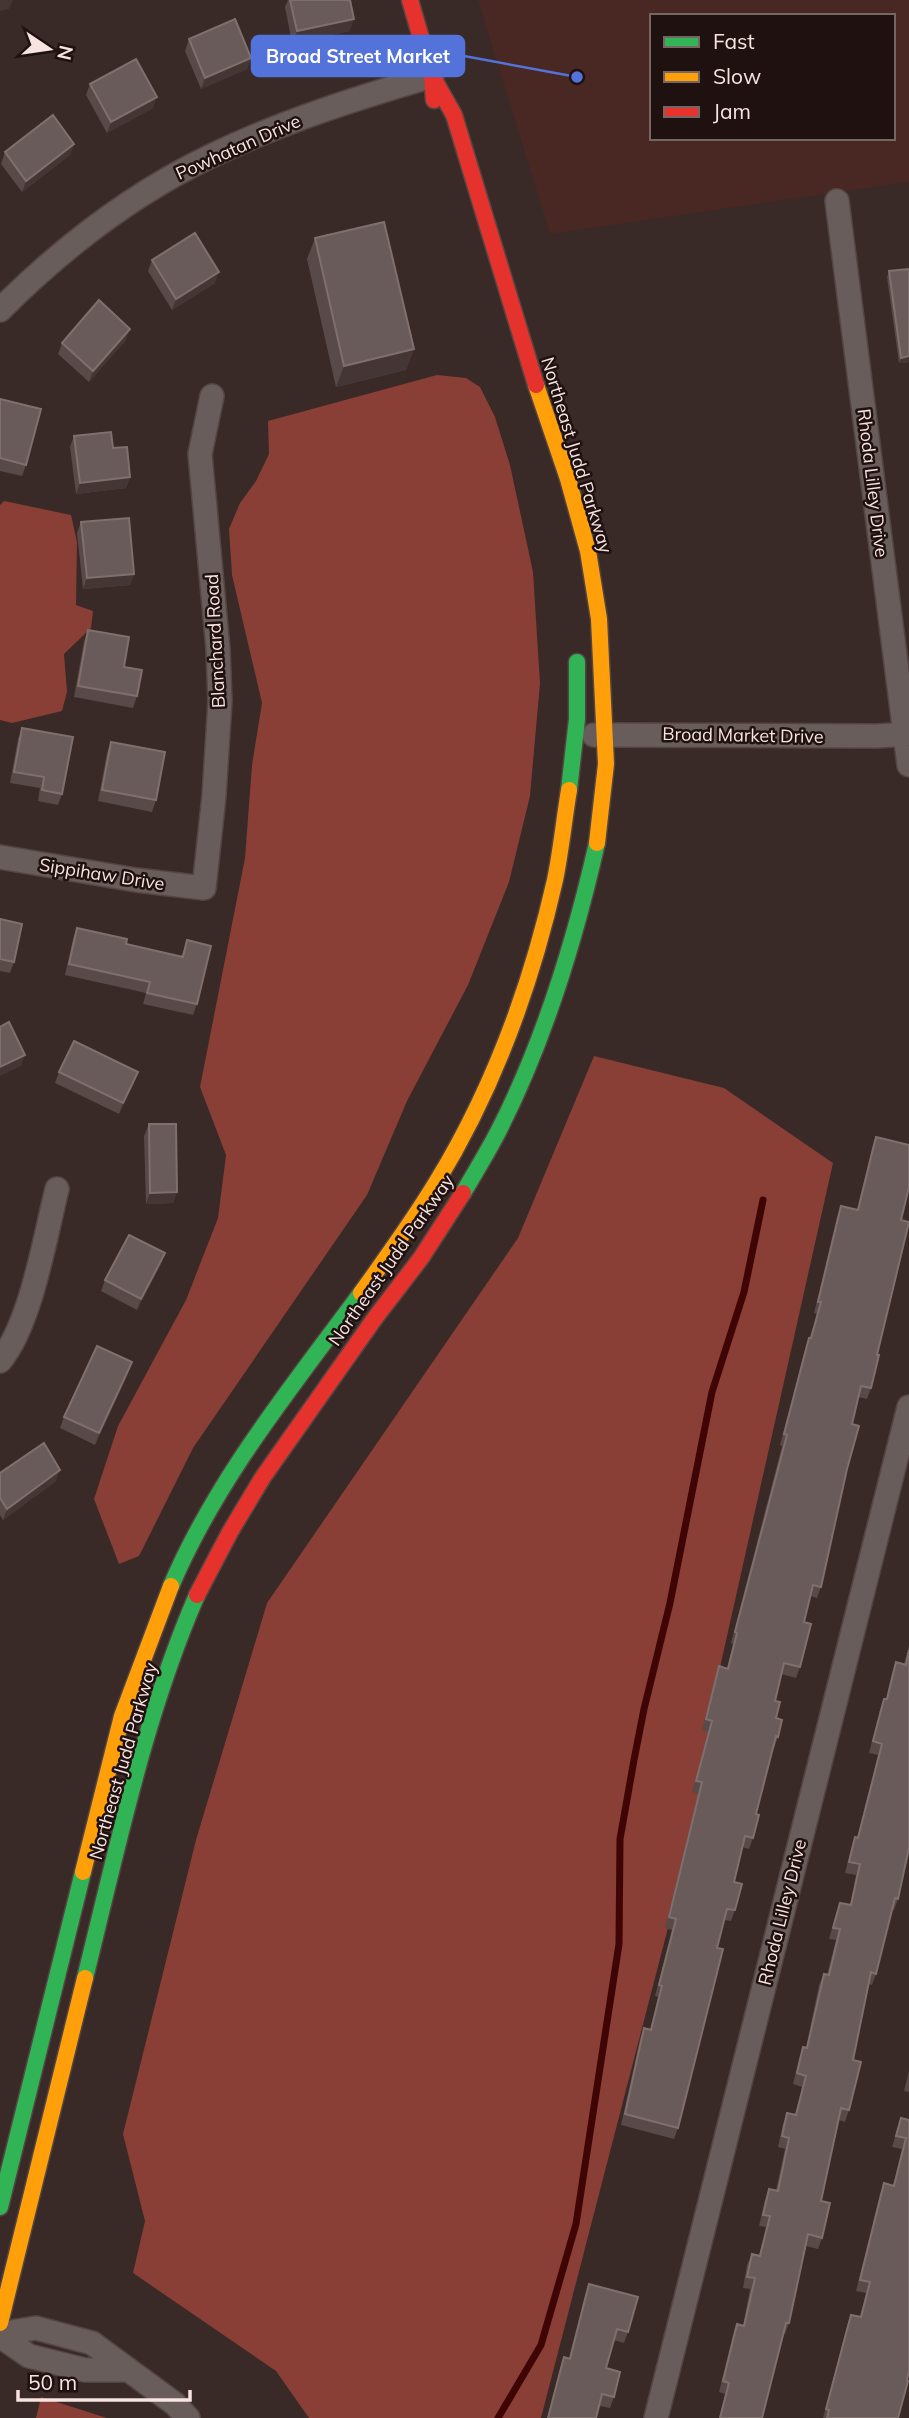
<svg xmlns="http://www.w3.org/2000/svg" width="909" height="2418" viewBox="0 0 909 2418" font-family="Mulish,sans-serif">
<style>
.built{fill:#492723;fill-rule:evenodd}
.forest{fill:#893e36}
.lines{fill:none;stroke-linecap:round;stroke-linejoin:round}
.stream{stroke:#3e0504;stroke-width:7}
.street-casing{stroke:#534542;stroke-width:26}
.fast-casing{stroke:#534542;stroke-width:19}
.slow-casing{stroke:#534542;stroke-width:19}
.jam-casing{stroke:#534542;stroke-width:19}
.street{stroke:#695d5c;stroke-width:23}
.fast{stroke:#30b455;stroke-width:16}
.slow{stroke:#ff9f0a;stroke-width:16}
.jam{stroke:#e5322d;stroke-width:16}
.wall{fill:#584a48}
.shaded-wall{fill:#443634}
.building{fill:#695b59;stroke:#7f706e;stroke-width:2}
.labels{text-anchor:middle;dominant-baseline:central;stroke-width:5;stroke-linejoin:round;paint-order:stroke}
.street-label{font-size:18px;fill:#f7e3e0;stroke:#1e110f}
.leader{fill:none;stroke:#5473da;stroke-width:2.5}
.callout-dot{fill:#5473da;stroke:#1e110f;stroke-width:2.5}
.callout{fill:#5473da;stroke:#5473da;stroke-width:2.5}
.callout-label{font-size:19px;text-anchor:middle;font-weight:bold;fill:#fff}
</style>
<rect width="100%" height="100%" fill="#392927"/>
<path class="built" d="M 478,0 L 909,0 L 909,182 L 550,234 ZM 652,16 L 893,16 L 893,138 L 652,138 Z"/>
<path class="forest" d="M 437,375 L 466,378 L 480,387 L 495,417 L 510,465 L 533,572 L 540,683 L 530,796 L 509,882 L 468,985 L 407,1101 L 367,1195 L 193,1448 L 139,1556 L 119,1564 L 94,1499 L 118,1426 L 186,1300 L 218,1218 L 226,1155 L 200,1087 L 245,858 L 252,765 L 262,703 L 232,575 L 229,529 L 240,503 L 256,481 L 269,454 L 268,421 Z
M 4,501 L 71,515 L 77,542 L 76,605 L 93,611 L 91,628 L 64,654 L 67,692 L 62,711 L 12,723 L 0,720 L 0,505 Z
M 594,1056 L 724,1088 L 833,1163 L 721,1663 L 704,1789 L 541,2418 L 309,2418 L 276,2371 L 133,2273 L 145,2221 L 123,2134 L 196,1840 L 267,1603 L 518,1238 Z
M 41,2397 L 107,2418 L 36,2418 Z"/>
<g class="lines">
<path class="stream" d="M 498,2418 L 541,2345 L 576,2224 L 619,1944 L 620,1839 L 634,1760 L 644,1709 L 670,1603 L 712,1392 L 744,1292 L 763,1200"/>
<g class="street-casing">
<path id="street" d="M 837,201 L 909,765
M 0,310 C 62,248 132,194 211,156 C 281,122 357,98 432,76
M 594,735 L 877,736 L 909,734
M 0,857 L 136,880 L 204,888 L 214,796 L 220,701 L 218,649 L 200,454 L 212,396
M 0,1361 C 31,1324 45,1237 57,1189
M 0,2334 L 36,2328 L 92,2343 L 175,2404 L 188,2418
M 0,2336 L 29,2356 L 85,2370 L 127,2370
M 656,2418 L 909,1407"/>
</g>
<g class="fast-casing">
<path id="fast" d="M 569,790 L 577,719 L 577,662
M 463,1193 C 475,1173 487,1153 498,1132 C 543,1044 575,940 597,843
M 171,1586 C 217,1478 292,1387 361,1293
M 85,1978 C 117,1850 144,1717 197,1595
M 0,2207 L 83,1872"/>
</g>
<g class="slow-casing">
<path id="slow" d="M 536,385 L 568,479 L 588,551 L 599,619 L 606,764 L 597,843
M 361,1293 C 387,1257 413,1221 436,1183 C 493,1090 531,986 555,880 C 561,851 564,820 569,790
M 83,1872 L 122,1716 L 171,1586
M 0,2323 L 85,1978"/>
</g>
<g class="jam-casing">
<path id="jam" d="M 410,0 L 432,76 L 434,100
M 432,76 L 454,115 L 536,385
M 197,1595 L 230,1532 L 263,1477 L 375,1318 L 421,1258 L 463,1193"/>
</g>
<use href="#street" class="street"/>
<use href="#fast" class="fast"/>
<use href="#slow" class="slow"/>
<use href="#jam" class="jam"/>
</g>
<path class="wall" d="M 288,0 L 350,0 L 350,31 L 292,43 L 285,7 Z
M 189,39 L 251,58 L 247,69 L 201,89 L 185,51 Z
M 90,84 L 153,108 L 107,133 L 86,95 Z
M 74,144 L 70,155 L 22,192 L 1,164 L 5,152 Z
M 315,238 L 414,349 L 406,370 L 336,387 L 307,259 Z
M 152,260 L 215,283 L 172,310 L 148,271 Z
M 889,271 L 909,362 L 899,363 L 887,277 Z
M 126,340 L 89,382 L 58,354 L 62,343 Z
M 0,399 L 26,465 L 22,476 L 0,471 Z
M 74,436 L 113,448 L 130,477 L 126,488 L 76,494 L 70,447 Z
M 81,522 L 134,574 L 130,585 L 83,589 L 77,533 Z
M 88,630 L 124,667 L 137,696 L 133,708 L 74,697 L 84,641 Z
M 22,728 L 62,794 L 58,805 L 38,801 L 40,788 L 10,783 L 18,739 Z
M 111,742 L 156,800 L 152,812 L 98,801 L 107,753 Z
M 0,919 L 14,962 L 10,973 L 0,971 Z
M 77,928 L 126,944 L 181,957 L 187,940 L 197,1004 L 193,1015 L 143,1004 L 146,993 L 65,975 L 73,939 Z
M 59,1072 L 134,1083 L 119,1114 L 55,1083 Z
M 149,1124 L 177,1192 L 173,1203 L 146,1204 L 144,1136 Z
M 876,1137 L 901,1220 L 871,1388 L 867,1399 L 858,1397 L 852,1424 L 847,1469 L 821,1587 L 817,1598 L 810,1596 L 804,1622 L 800,1667 L 796,1678 L 781,1674 L 775,1701 L 778,1737 L 774,1748 L 773,1747 L 756,1814 L 753,1838 L 749,1849 L 742,1847 L 734,1882 L 735,1910 L 731,1921 L 724,1920 L 717,1948 L 678,2128 L 674,2139 L 621,2125 L 640,2039 L 644,2028 L 650,2030 L 658,1997 L 655,1996 L 672,1930 L 665,1928 L 698,1794 L 692,1792 L 708,1732 L 702,1730 L 715,1678 L 719,1666 L 727,1668 L 733,1644 L 731,1643 L 782,1446 L 780,1445 L 805,1349 L 809,1338 L 810,1338 L 817,1314 L 814,1313 L 837,1217 L 841,1206 L 857,1210 L 872,1148 Z
M 165,1253 L 161,1264 L 137,1310 L 101,1291 L 105,1280 Z
M 128,1374 L 95,1445 L 60,1428 L 64,1417 Z
M 0,1473 L 56,1481 L 3,1520 L 0,1515 Z
M 909,1645 L 909,1848 L 898,1899 L 894,1910 L 892,1909 L 876,1974 L 872,1985 L 869,1984 L 853,2060 L 849,2110 L 845,2122 L 839,2120 L 821,2201 L 822,2238 L 818,2249 L 806,2246 L 789,2323 L 785,2334 L 784,2334 L 762,2418 L 719,2418 L 725,2394 L 719,2392 L 733,2335 L 737,2324 L 743,2326 L 750,2289 L 743,2288 L 747,2265 L 752,2254 L 759,2255 L 766,2227 L 759,2226 L 765,2200 L 769,2189 L 776,2190 L 785,2149 L 778,2147 L 783,2124 L 787,2113 L 795,2115 L 802,2087 L 793,2084 L 799,2059 L 803,2047 L 806,2048 L 819,1985 L 824,1974 L 827,1975 L 836,1940 L 829,1939 L 836,1914 L 840,1903 L 850,1905 L 856,1875 L 845,1873 L 851,1849 L 855,1837 L 857,1838 L 878,1755 L 869,1753 L 880,1710 L 884,1699 L 886,1699 L 892,1673 L 896,1662 L 904,1664 Z
M 909,2071 L 909,2092 L 904,2091 Z
M 901,2118 L 909,2120 L 898,2418 L 823,2418 L 847,2326 L 851,2315 L 860,2317 L 866,2293 L 856,2291 L 880,2194 L 884,2183 L 893,2185 L 902,2149 L 892,2147 Z
M 589,2284 L 628,2332 L 624,2343 L 613,2340 L 606,2368 L 614,2397 L 610,2408 L 599,2406 L 596,2418 L 547,2418 L 560,2368 L 564,2357 L 569,2358 L 585,2295 Z"/>
<path class="shaded-wall" d="M 0,0 L 13,0 L 9,9 L 0,11 Z
M 354,19 L 350,31 L 292,43 L 297,31 Z
M 251,58 L 247,69 L 201,89 L 205,78 Z
M 157,97 L 153,108 L 107,133 L 111,122 Z
M 74,144 L 70,155 L 22,192 L 26,181 Z
M 219,272 L 215,283 L 172,310 L 176,299 Z
M 130,329 L 126,340 L 89,382 L 93,371 Z
M 414,349 L 406,370 L 336,387 L 344,366 Z
M 909,356 L 909,362 L 899,363 L 901,358 Z
M 130,477 L 126,488 L 76,494 L 80,483 Z
M 134,574 L 130,585 L 83,589 L 87,578 Z
M 25,1055 L 21,1066 L 0,1076 L 0,1067 Z
M 138,1072 L 134,1083 L 119,1114 L 123,1103 Z
M 177,1192 L 173,1203 L 146,1204 L 150,1193 Z
M 165,1253 L 161,1264 L 137,1310 L 141,1299 Z
M 132,1362 L 128,1374 L 95,1445 L 99,1433 Z
M 60,1470 L 56,1481 L 3,1520 L 7,1509 Z"/>
<path class="building" d="M 290,0 L 350,0 L 354,19 L 297,31 Z
M 235,19 L 251,58 L 205,78 L 189,39 Z
M 136,59 L 157,97 L 111,122 L 90,84 Z
M 53,115 L 74,144 L 26,181 L 5,152 Z
M 384,222 L 414,349 L 344,366 L 315,238 Z
M 195,233 L 219,272 L 176,299 L 152,260 Z
M 909,269 L 909,356 L 901,358 L 889,271 Z
M 99,300 L 130,329 L 93,371 L 62,343 Z
M 0,399 L 41,409 L 26,465 L 0,458 Z
M 111,432 L 113,448 L 127,447 L 130,477 L 80,483 L 74,436 Z
M 129,518 L 134,574 L 87,578 L 81,522 Z
M 88,630 L 129,637 L 124,667 L 142,670 L 137,696 L 78,686 Z
M 22,728 L 73,737 L 62,794 L 42,790 L 44,777 L 14,772 Z
M 111,742 L 165,752 L 156,800 L 102,790 Z
M 0,919 L 22,924 L 14,962 L 0,959 Z
M 77,928 L 127,939 L 126,944 L 183,957 L 187,940 L 211,946 L 197,1004 L 147,993 L 150,982 L 69,964 Z
M 9,1022 L 25,1055 L 0,1067 L 0,1027 Z
M 74,1041 L 138,1072 L 123,1103 L 59,1072 Z
M 149,1124 L 176,1124 L 177,1192 L 150,1193 Z
M 876,1137 L 909,1145 L 909,1187 L 901,1220 L 909,1222 L 877,1355 L 879,1355 L 871,1388 L 861,1386 L 852,1424 L 859,1426 L 847,1469 L 821,1587 L 813,1585 L 804,1622 L 811,1624 L 800,1667 L 784,1663 L 775,1701 L 780,1702 L 776,1718 L 782,1720 L 778,1737 L 776,1736 L 756,1814 L 759,1815 L 753,1838 L 745,1836 L 734,1882 L 742,1884 L 735,1910 L 727,1909 L 717,1948 L 723,1949 L 678,2128 L 625,2114 L 644,2028 L 651,2030 L 662,1986 L 659,1985 L 676,1919 L 669,1917 L 702,1782 L 696,1781 L 712,1721 L 706,1719 L 719,1666 L 728,1669 L 737,1633 L 735,1632 L 787,1435 L 784,1434 L 809,1338 L 811,1338 L 821,1302 L 818,1302 L 841,1206 L 858,1210 Z
M 129,1235 L 165,1253 L 141,1299 L 105,1280 Z
M 97,1346 L 132,1362 L 99,1433 L 64,1417 Z
M 44,1443 L 60,1470 L 7,1509 L 0,1498 L 0,1473 Z
M 909,1650 L 909,1848 L 898,1899 L 895,1898 L 876,1974 L 871,1972 L 853,2060 L 861,2062 L 849,2110 L 841,2108 L 821,2201 L 830,2203 L 822,2238 L 808,2234 L 789,2323 L 786,2323 L 762,2418 L 720,2418 L 729,2383 L 723,2381 L 737,2324 L 744,2326 L 755,2278 L 747,2277 L 752,2254 L 760,2256 L 770,2216 L 763,2215 L 769,2189 L 778,2191 L 789,2138 L 782,2136 L 787,2113 L 796,2115 L 806,2076 L 797,2073 L 803,2047 L 807,2048 L 824,1974 L 829,1975 L 840,1929 L 833,1928 L 840,1903 L 851,1905 L 860,1864 L 849,1862 L 855,1837 L 858,1838 L 882,1744 L 873,1741 L 884,1699 L 887,1699 L 896,1662 L 906,1665 Z
M 901,2118 L 909,2120 L 909,2371 L 907,2380 L 908,2381 L 898,2418 L 827,2418 L 829,2410 L 826,2409 L 851,2315 L 861,2317 L 870,2282 L 860,2280 L 884,2183 L 894,2186 L 906,2138 L 896,2136 Z
M 589,2284 L 638,2297 L 628,2332 L 617,2329 L 606,2368 L 620,2372 L 614,2397 L 602,2394 L 596,2418 L 548,2418 L 564,2357 L 570,2359 Z"/>
<g class="labels">
<g class="street-label">
<text transform="translate(238 147) rotate(-24)">Powhatan Drive</text>
<text transform="translate(577 455) rotate(73)">Northeast Judd Parkway</text>
<text transform="translate(873 483) rotate(83)">Rhoda Lilley Drive</text>
<text transform="translate(215 641) rotate(-93)">Blanchard Road</text>
<text transform="translate(743 735) rotate(1)">Broad Market Drive</text>
<text transform="translate(102 874) rotate(9)">Sippihaw Drive</text>
<text transform="translate(391 1260) rotate(-55)">Northeast Judd Parkway</text>
<text transform="translate(123 1761) rotate(-74)">Northeast Judd Parkway</text>
<text transform="translate(782 1912) rotate(-76)">Rhoda Lilley Drive</text>
</g>
</g>
<path class="leader" d="M577 77L464 56"/>
<circle class="callout-dot" cx="577" cy="77" r="7"/>
<rect class="callout" x="252" y="36" width="212" height="40" rx="7"/>
<g class="callout-label">
<text x="358" y="63">Broad Street Market</text>
</g>
<rect x="650" y="14" width="245" height="126" fill="#1e110f" stroke="#756563" stroke-width="2"/>
<rect x="664" y="37" width="35" height="10" fill="#30b455" stroke="#756563" stroke-width="2"/>
<text x="713" y="49" font-size="21" fill="#f7e3e0">Fast</text>
<rect x="664" y="72" width="35" height="10" fill="#ff9f0a" stroke="#756563" stroke-width="2"/>
<text x="713" y="84" font-size="21" fill="#f7e3e0">Slow</text>
<rect x="664" y="107" width="35" height="10" fill="#e5322d" stroke="#756563" stroke-width="2"/>
<text x="713" y="119" font-size="21" fill="#f7e3e0">Jam</text>
<g transform="translate(49 49) rotate(103)" stroke="#1e110f" stroke-width="5" paint-order="stroke">
<path d="M0-5L12 26L0 18L-12 26Z" fill="#f7e3e0"/>
<text y="-10" font-size="19" font-weight="bold" text-anchor="middle" fill="#f7e3e0">N</text>
</g>
<path d="M18 2390v10h172v-10" fill="none" stroke="#f7e3e0" stroke-width="3.5"/>
<text x="28" y="2390" font-size="21" fill="#f7e3e0" stroke="#1e110f" stroke-width="5" paint-order="stroke">50 m</text>
</svg>
